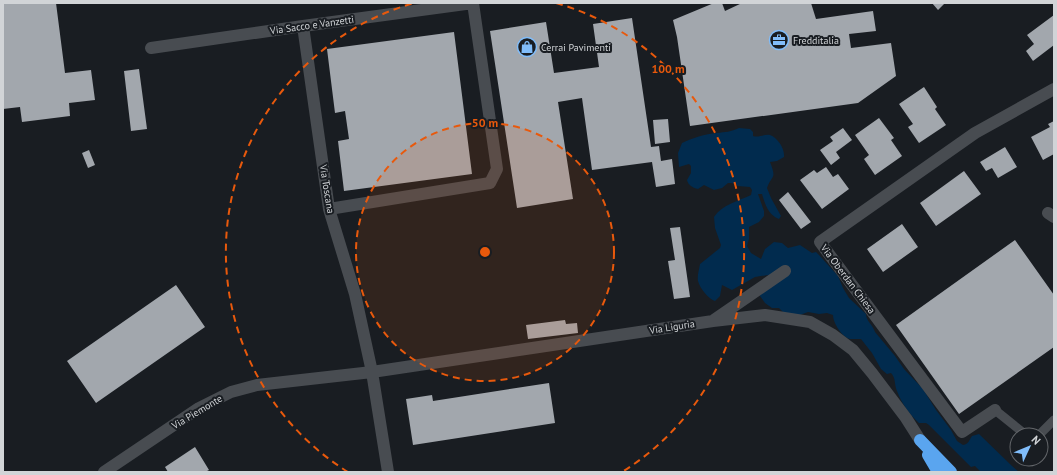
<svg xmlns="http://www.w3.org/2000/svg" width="1057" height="475" viewBox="0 0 1057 475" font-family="'PT Sans',sans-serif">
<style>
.green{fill:#012b4e}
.building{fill:#a2a7ad}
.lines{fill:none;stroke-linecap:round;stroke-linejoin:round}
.lane{stroke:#484c51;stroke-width:9}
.street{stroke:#484c51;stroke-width:12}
.highway{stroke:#5aa5ef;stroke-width:12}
.ring{fill:none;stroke:#e8590c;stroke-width:2;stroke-dasharray:7 5}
.labels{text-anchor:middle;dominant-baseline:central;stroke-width:4;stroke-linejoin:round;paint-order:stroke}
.street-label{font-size:10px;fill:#d1d4d7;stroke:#191d22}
.poi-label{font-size:10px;fill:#d1d4d7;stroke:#191d22;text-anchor:start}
.centre{fill:#e8590c;stroke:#191d22;stroke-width:2}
.ring-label{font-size:12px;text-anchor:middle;font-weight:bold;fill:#e8590c;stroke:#191d22;stroke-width:4;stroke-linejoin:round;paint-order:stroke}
</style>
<rect width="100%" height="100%" fill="#191d22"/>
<path class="green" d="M 739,128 L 750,129 L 753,132 L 753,136 C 759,138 764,134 770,135 C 778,138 785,149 784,157 L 777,161 L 770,162 C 777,180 772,174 767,188 L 771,198 L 781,216 L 779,219 C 768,215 765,204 762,194 L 758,194 L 764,211 L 764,216 L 759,222 L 749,227 L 749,239 L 747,246 L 751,253 L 761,259 L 765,249 L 774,242 L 782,243 L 788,248 L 800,245 L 812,253 L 816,252 L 819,255 L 838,276 L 843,288 L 849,298 L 866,314 C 866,321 873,325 875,332 L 895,356 L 904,369 L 923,389 L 936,410 L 951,430 L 957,441 L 963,445 C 969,444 969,440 972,436 L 979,434 L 1012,466 L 1019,472 L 981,472 L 975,466 L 971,467 L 929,425 L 926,423 L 919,423 C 909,414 902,404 897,391 C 894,384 896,378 891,373 L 887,374 L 881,369 L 872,353 L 861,339 C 857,339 853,339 850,339 C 842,337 833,323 833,315 L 827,313 L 819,314 L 808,312 L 800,315 L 785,314 L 779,308 L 772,308 L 765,303 L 760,296 L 760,290 L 769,278 L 768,275 L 755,277 L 732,290 L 722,285 L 720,296 L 715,301 C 709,299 700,289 698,281 C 697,276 699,270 700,264 L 720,248 L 721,245 L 715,228 L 714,217 C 722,205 738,201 751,195 L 752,190 L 750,187 L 738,186 L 732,183 L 728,183 L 722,188 L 714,190 L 704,185 L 698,189 C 693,188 688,185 687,180 L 691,173 L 691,166 L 689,164 L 679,167 L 678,153 L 682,143 C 692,138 705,134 717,133 C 725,132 731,132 739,128 Z"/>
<path class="building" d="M 3,3 L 56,3 L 65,73 L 91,70 L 95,100 L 69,103 L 70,116 L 22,122 L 20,107 L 3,109 Z
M 714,3 L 722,3 L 725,11 L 742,3 L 766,3 L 767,4 L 811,3 L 816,19 L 873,11 L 876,31 L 849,34 L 851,48 L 891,43 L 896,76 L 858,103 L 690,126 L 677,37 L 673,20 Z
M 932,3 L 945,3 L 938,10 Z
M 1054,15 L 1054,45 L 1033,61 L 1026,51 L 1034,44 L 1027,35 Z
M 632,18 L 651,147 L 659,146 L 661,161 L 672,159 L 675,184 L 656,187 L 652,162 L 592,170 L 582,98 L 558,102 L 573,199 L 517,208 L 490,31 L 546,22 L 554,73 L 599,67 L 593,24 Z
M 454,32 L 472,174 L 344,191 L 338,141 L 349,139 L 345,111 L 335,113 L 327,49 Z
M 139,69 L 147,129 L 131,131 L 124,71 Z
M 924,87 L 937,107 L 935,109 L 946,125 L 919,143 L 908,127 L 913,124 L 899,104 Z
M 879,118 L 894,138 L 891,140 L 902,156 L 875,175 L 864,159 L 869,155 L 855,135 Z
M 668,119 L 670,142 L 655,144 L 653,120 Z
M 1054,121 L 1054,154 L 1043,160 L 1031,137 L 1050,127 L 1048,124 Z
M 843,128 L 852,140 L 836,152 L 840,158 L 831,165 L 820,150 L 833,141 L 830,137 Z
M 1005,147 L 1017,167 L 998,178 L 992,168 L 986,171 L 980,162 Z
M 89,150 L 95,165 L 88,168 L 82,153 Z
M 826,167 L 833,177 L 838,174 L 849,189 L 822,209 L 800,180 L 814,170 L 817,173 Z
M 964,171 L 981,194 L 936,226 L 920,203 Z
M 788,192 L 811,222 L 801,229 L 779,200 Z
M 902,224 L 918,247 L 883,272 L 867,249 Z
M 680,227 L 690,297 L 674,299 L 668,261 L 675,260 L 670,228 Z
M 1015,240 L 1054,295 L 1054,347 L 959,414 L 896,325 Z
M 176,285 L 205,327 L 96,403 L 67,361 Z
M 565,320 L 566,324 L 577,323 L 578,333 L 528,339 L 526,325 Z
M 549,383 L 555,423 L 413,445 L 406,399 L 432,395 L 433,401 Z
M 195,447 L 209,470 L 205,472 L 168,472 L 165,467 Z"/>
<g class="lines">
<path class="lane" d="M 995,410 L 1026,435
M 1039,435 L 1054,420"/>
<path class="street" d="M 303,26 L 329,209 L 355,294 L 372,372 L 388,472
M 151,48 L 303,26 L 473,3
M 329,209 L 490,183 L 497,169 L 473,3
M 1048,213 L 1054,217
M 714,320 L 785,271
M 995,410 L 962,432 L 820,242 L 975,133 L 1054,89
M 104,472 L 199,408 L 231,392 L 257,385 L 372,372 L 713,321 L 765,315 L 810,322 L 833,335 L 853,350 L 872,373 L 906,418 L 920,440"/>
<path class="highway" d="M 920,440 L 951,472
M 928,455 L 938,472"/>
</g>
<circle cx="485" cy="252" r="129" fill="#e8590c" fill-opacity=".12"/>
<g class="ring">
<circle cx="485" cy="252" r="129"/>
<path d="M348 472A259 259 0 0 1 414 3M556 3A259 259 0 0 1 622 472"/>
</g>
<defs>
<g id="office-ring" transform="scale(1)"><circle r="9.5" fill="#191d22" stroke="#81bdfa" stroke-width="1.5"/><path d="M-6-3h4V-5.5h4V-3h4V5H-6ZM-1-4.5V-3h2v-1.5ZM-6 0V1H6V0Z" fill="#81bdfa"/></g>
<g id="shop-ring" transform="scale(1)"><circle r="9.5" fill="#191d22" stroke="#81bdfa" stroke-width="1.5"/><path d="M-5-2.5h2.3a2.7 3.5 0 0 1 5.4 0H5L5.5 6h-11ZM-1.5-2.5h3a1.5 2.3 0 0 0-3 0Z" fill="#81bdfa"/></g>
</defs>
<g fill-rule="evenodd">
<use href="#office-ring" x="779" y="40"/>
<use href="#shop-ring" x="527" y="47"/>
</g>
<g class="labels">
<g class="street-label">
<text transform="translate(312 25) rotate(-8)">Via Sacco e Vanzetti</text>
<text transform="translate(327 189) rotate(81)">Via Toscana</text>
<text transform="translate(848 279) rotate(53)">Via Oberdan Chiesa</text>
<text transform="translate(672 327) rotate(-9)">Via Liguria</text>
<text transform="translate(197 412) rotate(-31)">Via Piemonte</text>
</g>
<g class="poi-label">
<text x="793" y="40">Fredditalia</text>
<text x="541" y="47">Cerrai Pavimenti</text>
</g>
</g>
<circle cx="485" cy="252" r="6" class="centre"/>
<g class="ring-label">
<text x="668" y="73">100 m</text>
<text x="485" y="127">50 m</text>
</g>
<rect width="1057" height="475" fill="none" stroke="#d1d4d7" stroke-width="8"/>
<g transform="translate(1029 447) rotate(46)"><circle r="19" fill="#191d22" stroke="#63666a"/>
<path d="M0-3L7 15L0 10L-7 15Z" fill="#81bdfa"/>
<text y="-6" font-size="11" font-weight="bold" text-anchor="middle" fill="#d1d4d7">N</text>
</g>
</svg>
